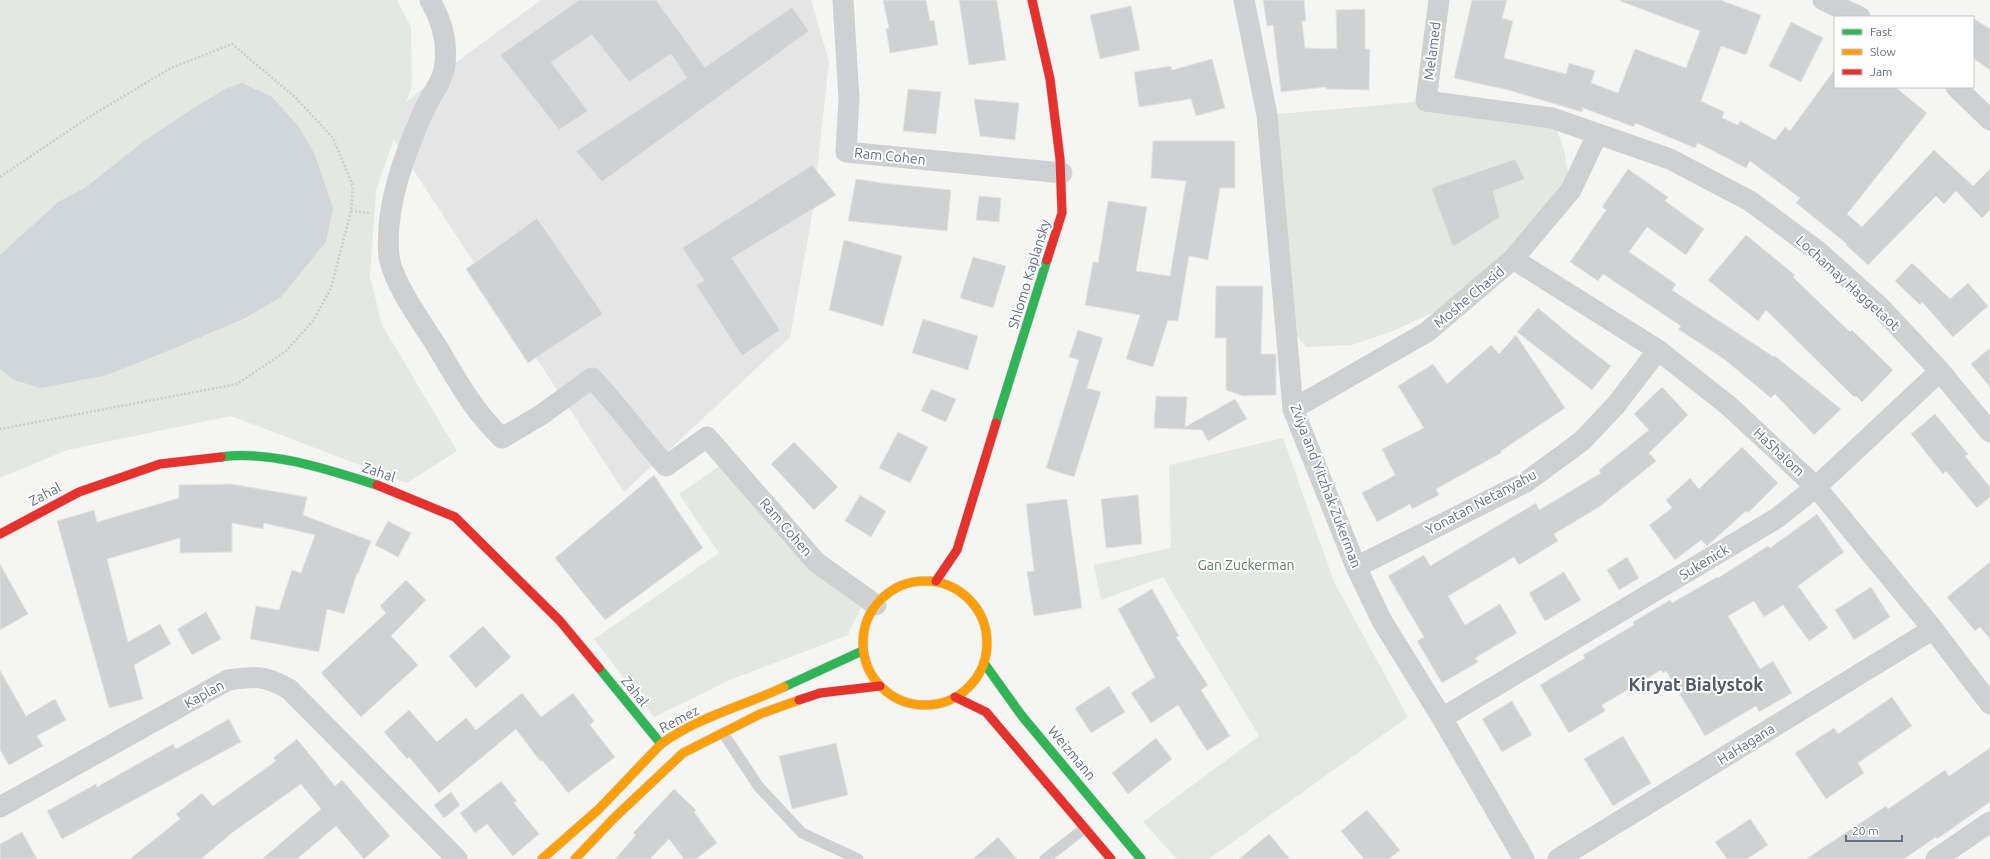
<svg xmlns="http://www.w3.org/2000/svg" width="1990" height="859" viewBox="0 0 1990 859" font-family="Ubuntu,sans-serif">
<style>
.built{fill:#e5e5e6}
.green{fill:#e3e8e2}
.water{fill:#d0d6da}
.building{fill:#d0d1d2;stroke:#e4e4e4}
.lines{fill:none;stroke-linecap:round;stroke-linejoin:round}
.fast-casing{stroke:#d2d3d4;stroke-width:10}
.slow-casing{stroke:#d2d3d4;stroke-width:10}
.jam-casing{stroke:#d2d3d4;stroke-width:10}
.path{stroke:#cbccce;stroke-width:2.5;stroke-dasharray:2 2;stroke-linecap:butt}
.lane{stroke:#cfd0d1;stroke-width:11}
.street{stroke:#cfd0d1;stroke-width:21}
.fast{stroke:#30b455;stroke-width:9}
.slow{stroke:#ff9f0a;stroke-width:9}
.jam{stroke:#e5322d;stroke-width:9}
.labels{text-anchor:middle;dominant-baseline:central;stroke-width:4;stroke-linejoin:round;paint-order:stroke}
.street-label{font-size:14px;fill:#646f85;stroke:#fff}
.park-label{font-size:14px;fill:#637c64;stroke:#fff}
.district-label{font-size:18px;font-weight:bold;fill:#525a6a;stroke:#fff}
</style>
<rect width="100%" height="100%" fill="#f5f5f4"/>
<path class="built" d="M 541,0 L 811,0 L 829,62 L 812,216 L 790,337 L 624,492 L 382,122 L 444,71 Z"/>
<path class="green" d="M 0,0 L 397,0 L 411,27 L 412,85 L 376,191 L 370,276 L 382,325 L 457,451 L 407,483 L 231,416 L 67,450 L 0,478 Z
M 1426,101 L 1552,118 L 1564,149 L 1571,190 L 1471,295 L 1393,331 L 1352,345 L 1306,347 L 1286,322 L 1267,115 Z
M 1283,438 L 1334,582 L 1408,717 L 1209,859 L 1177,859 L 1143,822 L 1259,736 L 1163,577 L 1101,600 L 1094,565 L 1171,548 L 1169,465 Z
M 721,465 L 808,566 L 861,607 L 848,635 L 730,680 L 654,717 L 594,639 L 719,553 L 679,494 Z"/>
<path class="water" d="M 242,83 L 272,97 L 299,127 L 315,155 L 333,208 L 326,242 L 280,298 L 243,319 L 170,350 L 107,375 L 41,388 L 14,380 L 0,369 L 0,255 L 58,202 L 85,188 L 144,141 L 189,111 L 227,88 Z"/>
<path class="building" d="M 579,0 L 656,0 L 705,67 L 792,7 L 809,31 L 602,182 L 576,151 L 687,78 L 671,54 L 629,82 L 592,35 L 551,62 L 588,111 L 559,130 L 500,55 Z
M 883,0 L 926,0 L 930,21 L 934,20 L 938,45 L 890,53 L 886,29 L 889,28 Z
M 959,0 L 997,0 L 1006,60 L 969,65 Z
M 1263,0 L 1304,0 L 1306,21 L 1302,21 L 1305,48 L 1337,49 L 1336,10 L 1365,9 L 1365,49 L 1370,49 L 1369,90 L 1326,89 L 1326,87 L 1281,92 L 1273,25 L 1267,26 Z
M 1472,0 L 1507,0 L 1502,18 L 1513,21 L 1504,58 L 1566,74 L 1569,63 L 1595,71 L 1591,83 L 1618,93 L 1635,49 L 1686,68 L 1700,31 L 1620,1 L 1620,0 L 1720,0 L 1761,15 L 1746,55 L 1721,46 L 1701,101 L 1724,112 L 1722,118 L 1738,125 L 1740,121 L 1775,140 L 1785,127 L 1790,131 L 1835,69 L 1835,87 L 1895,87 L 1927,113 L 1847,214 L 1862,227 L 1934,150 L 1973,186 L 1990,169 L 1990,210 L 1982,218 L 1956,191 L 1944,204 L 1936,196 L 1868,265 L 1846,245 L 1847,244 L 1796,203 L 1800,198 L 1750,161 L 1746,168 L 1698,143 L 1695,148 L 1635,123 L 1634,127 L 1583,108 L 1582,112 L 1508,90 L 1454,78 Z
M 1131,6 L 1140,50 L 1100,59 L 1090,15 Z
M 1973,18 L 1990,29 L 1990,70 L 1973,58 Z
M 1791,22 L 1823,38 L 1801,82 L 1769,66 Z
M 1212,59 L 1225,108 L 1196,116 L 1191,99 L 1139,107 L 1134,72 L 1171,66 L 1172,70 Z
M 908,89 L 941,92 L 936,134 L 903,131 Z
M 974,99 L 1019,103 L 1015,140 L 980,136 Z
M 1153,141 L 1235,141 L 1235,188 L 1220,188 L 1208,260 L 1189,256 L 1178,321 L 1168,320 L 1153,367 L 1126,359 L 1140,315 L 1085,305 L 1093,262 L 1098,263 L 1108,201 L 1147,207 L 1136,271 L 1170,276 L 1186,181 L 1151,178 Z
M 1515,159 L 1525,179 L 1493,191 L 1500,217 L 1453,247 L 1431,188 Z
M 812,165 L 836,195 L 732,258 L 780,330 L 742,356 L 696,285 L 704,280 L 682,248 Z
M 1628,169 L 1668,197 L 1665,201 L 1704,229 L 1686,255 L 1647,227 L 1629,252 L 1676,284 L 1672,290 L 1774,357 L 1775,356 L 1841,409 L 1814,435 L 1775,394 L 1771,398 L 1724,359 L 1678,329 L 1681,326 L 1603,274 L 1598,281 L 1570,262 L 1606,210 L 1602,207 Z
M 856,179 L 882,183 L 951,190 L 947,231 L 848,221 Z
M 979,196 L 1001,198 L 999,222 L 976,220 Z
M 537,218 L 603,314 L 528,363 L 466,269 Z
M 1746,235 L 1795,275 L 1793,277 L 1850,332 L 1852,330 L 1893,370 L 1862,402 L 1856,396 L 1854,397 L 1766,310 L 1758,321 L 1708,280 Z
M 844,240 L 902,256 L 883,326 L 829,310 Z
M 973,257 L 1006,266 L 993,308 L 960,298 Z
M 1912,263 L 1950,299 L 1968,283 L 1988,306 L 1953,337 L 1922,302 L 1920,305 L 1895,281 Z
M 1216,286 L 1263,286 L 1261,354 L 1276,354 L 1276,395 L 1243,396 L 1226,390 L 1226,338 L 1215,338 Z
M 1538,308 L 1569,334 L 1611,366 L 1592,390 L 1517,332 Z
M 923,319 L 978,336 L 968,370 L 912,353 Z
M 1078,330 L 1103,338 L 1087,388 L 1101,392 L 1074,477 L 1046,468 L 1079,360 L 1069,357 Z
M 1516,335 L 1565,408 L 1501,451 L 1501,453 L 1436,489 L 1439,495 L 1412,509 L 1410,504 L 1377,522 L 1362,493 L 1395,475 L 1382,449 L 1424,428 L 1398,386 L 1433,364 L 1447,384 L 1491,345 L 1499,354 Z
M 1990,348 L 1990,387 L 1971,364 Z
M 1662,387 L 1688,415 L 1649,453 L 1656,461 L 1599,507 L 1554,534 L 1558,541 L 1519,565 L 1514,557 L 1448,596 L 1465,625 L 1500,604 L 1517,633 L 1475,658 L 1478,662 L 1442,683 L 1417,641 L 1424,637 L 1388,576 L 1424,555 L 1430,566 L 1536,503 L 1539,510 L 1601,473 L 1599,470 L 1649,430 L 1634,414 Z
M 931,389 L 956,399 L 946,422 L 921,411 Z
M 1156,396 L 1187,397 L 1185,427 L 1235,399 L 1247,419 L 1208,441 L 1202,430 L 1154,428 Z
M 1935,414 L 1968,454 L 1965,456 L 1990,487 L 1990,497 L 1977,508 L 1946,471 L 1943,474 L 1911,434 Z
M 898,432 L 928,447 L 910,483 L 879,468 Z
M 794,442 L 838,487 L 814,510 L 771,464 Z
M 1742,447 L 1778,483 L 1748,513 L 1746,511 L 1707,546 L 1701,540 L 1675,560 L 1649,525 L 1672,508 L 1666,500 L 1690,478 L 1699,489 Z
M 654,475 L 703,548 L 605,620 L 555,558 Z
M 231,484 L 307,497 L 303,515 L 371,541 L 358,574 L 357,573 L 344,614 L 327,609 L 319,652 L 250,639 L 256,606 L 279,610 L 292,570 L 301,573 L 315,535 L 264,523 L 263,529 L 232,523 L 232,552 L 180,553 L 180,538 L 107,559 L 128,642 L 160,624 L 171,644 L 134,665 L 143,699 L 109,708 L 57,521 L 94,510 L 97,522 L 179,498 L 179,485 Z
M 860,495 L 886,511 L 871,537 L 845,521 Z
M 1138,495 L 1142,544 L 1106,548 L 1101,499 Z
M 1067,499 L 1082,608 L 1034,616 L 1027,572 L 1034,571 L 1026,504 Z
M 1817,514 L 1844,552 L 1798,586 L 1828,628 L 1809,641 L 1783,605 L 1764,617 L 1754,601 L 1728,616 L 1760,669 L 1773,661 L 1792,693 L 1759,712 L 1756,706 L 1705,736 L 1666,671 L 1663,673 L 1661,670 L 1602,705 L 1605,711 L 1569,733 L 1540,685 L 1585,658 L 1583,655 L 1634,625 L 1633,622 L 1670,600 L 1672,603 L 1717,577 L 1718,578 L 1768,546 L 1770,548 Z
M 388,521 L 411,533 L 398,557 L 375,545 Z
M 1627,557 L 1639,578 L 1619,590 L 1607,570 Z
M 1990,562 L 1990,639 L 1980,627 L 1975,631 L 1947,597 Z
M 0,564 L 28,614 L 0,630 Z
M 1564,572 L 1581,600 L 1545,621 L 1529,593 Z
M 406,580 L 426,600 L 391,636 L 418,665 L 361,717 L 321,673 L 386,613 L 380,606 Z
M 1871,587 L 1890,617 L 1854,640 L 1835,610 Z
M 1152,589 L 1179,636 L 1176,637 L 1208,685 L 1201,690 L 1230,736 L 1207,751 L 1178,705 L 1151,723 L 1131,693 L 1155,677 L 1118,609 Z
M 206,612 L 221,639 L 192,655 L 177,629 Z
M 483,626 L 511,657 L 476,688 L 449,656 Z
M 0,670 L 26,716 L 55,699 L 66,720 L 37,736 L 43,746 L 9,765 L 0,750 Z
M 1109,686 L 1125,712 L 1091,733 L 1075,708 Z
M 522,693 L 541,717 L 573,693 L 594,721 L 590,725 L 615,757 L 568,793 L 542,760 L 540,761 L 516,729 L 439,793 L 409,757 L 407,759 L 384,732 L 409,710 L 437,742 L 466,718 L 476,730 Z
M 1892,697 L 1912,726 L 1858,763 L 1864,773 L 1826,799 L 1795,753 L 1834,728 L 1838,734 Z
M 1512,701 L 1532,735 L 1502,752 L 1482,719 Z
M 229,719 L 241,742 L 62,839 L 47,811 L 96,784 L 97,787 L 173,744 L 176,749 Z
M 1623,736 L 1651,783 L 1613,806 L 1584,759 Z
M 1156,738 L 1172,759 L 1128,794 L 1112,773 Z
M 297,739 L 335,786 L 342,780 L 390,836 L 364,859 L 336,826 L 297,859 L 262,859 L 321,809 L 301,784 L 233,832 L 201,859 L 130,859 L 180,819 L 176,814 L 202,793 L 213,806 L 276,761 L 273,758 Z
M 836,743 L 848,795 L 792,809 L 779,756 Z
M 1990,748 L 1990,802 L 1937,839 L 1936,837 L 1904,859 L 1806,859 L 1886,806 L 1888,809 L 1945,770 L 1949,776 Z
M 501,781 L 517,801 L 514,803 L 539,834 L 513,856 L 487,824 L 475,833 L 460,813 Z
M 674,789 L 696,810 L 694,812 L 717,843 L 696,859 L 684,859 L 669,839 L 650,859 L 615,859 L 636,835 L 633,833 Z
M 451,792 L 460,805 L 444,818 L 434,805 Z
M 1367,810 L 1400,850 L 1389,859 L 1364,859 L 1341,831 Z
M 1750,819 L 1768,845 L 1747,859 L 1727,859 L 1715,842 Z
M 22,832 L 37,859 L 0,859 L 0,844 Z
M 1269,834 L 1290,859 L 1239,859 Z
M 998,837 L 1017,859 L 973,859 Z"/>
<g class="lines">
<g class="fast-casing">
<path id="fast" d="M 996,423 L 1047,260
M 221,457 C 272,450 329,470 377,485
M 984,663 L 1022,716 L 1141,859
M 599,668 L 661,744
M 784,687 L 862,651"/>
</g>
<g class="slow-casing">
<path id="slow" d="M863 643a62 62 0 1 1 124 0a62 62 0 1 1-124 0Z
M 542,859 L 599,809 L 661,744 C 698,717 743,706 784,687
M 575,859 L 614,818 L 683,753 L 760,714 L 799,700"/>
</g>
<g class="jam-casing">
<path id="jam" d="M 1032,0 L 1050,79 L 1060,159 L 1062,213 L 1047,260
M 377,485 L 455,517 L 560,621 L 599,668
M 0,534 L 79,492 L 160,464 L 221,457
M 936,581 L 957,550 L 996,423
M 955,697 L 986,712 L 1111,859
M 799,700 L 820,693 L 880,686"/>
</g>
<path class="path" d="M 0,177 L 89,117 L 171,68 L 232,44 L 295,97 L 333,138 L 353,186 L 351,211 L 331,288 L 313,321 L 286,351 L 237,384 L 0,429
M 351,211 L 371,213"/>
<path class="lane" d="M 723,733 L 759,787 L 802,833 L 858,859
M 1045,859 L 1085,828"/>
<path class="street" d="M 430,0 C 442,21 449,45 444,70 C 441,83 431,96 425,108 C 405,153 384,207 389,256 C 392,281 422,323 436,345 C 456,378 473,411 502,438 L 541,415 L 592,378 C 618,406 641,437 666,466 L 707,437 L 816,562 L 876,605
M 843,0 L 849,98 L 846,152 L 1062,173
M 1244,0 L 1267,115 L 1293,409 L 1356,567 L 1382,621 L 1442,718 L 1524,859
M 1439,0 L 1426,101 L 1552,118 L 1670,159 L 1750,201 L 1819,252 L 1879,306 L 1940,371 L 1990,432
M 1823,0 L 1860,17
M 1956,87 L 1990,120
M 1513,259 L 1658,350 L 1729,406 L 1816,487 L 1933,629 L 1990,704
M 1293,409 L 1427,332 L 1513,259 L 1571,190 L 1597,135
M 1356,567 L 1526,482 L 1582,441 L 1616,405 L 1658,350
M 1442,718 L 1777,518 L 1816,487 L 1940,371
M 0,807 L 228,680 C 256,676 264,675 289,689 L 457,859
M 1558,859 L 1933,629
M 1936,859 L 1990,822"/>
<use href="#fast" class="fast"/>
<use href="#slow" class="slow"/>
<use href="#jam" class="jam"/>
</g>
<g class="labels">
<g class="street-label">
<text transform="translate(1432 51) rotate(-83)">Melamed</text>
<text transform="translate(890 156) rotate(6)">Ram Cohen</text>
<text transform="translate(1029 274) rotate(-73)">Shlomo Kaplansky</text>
<text transform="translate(1848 283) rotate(42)">Lochamay Haggetaot</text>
<text transform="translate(1469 297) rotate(-40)">Moshe Chasid</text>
<text transform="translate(1779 452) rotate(43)">HaShalom</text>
<text transform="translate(379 472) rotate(19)">Zahal</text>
<text transform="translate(1326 486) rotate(69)">Zviya and Yitzhak Zukerman</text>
<text transform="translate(45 494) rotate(-28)">Zahal</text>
<text transform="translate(1481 502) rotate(-28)">Yonatan Netanyahu</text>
<text transform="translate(786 527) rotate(49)">Ram Cohen</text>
<text transform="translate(1704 562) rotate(-31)">Sukenick</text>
<text transform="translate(635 691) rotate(51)">Zahal</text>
<text transform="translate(204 694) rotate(-29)">Kaplan</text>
<text transform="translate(679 719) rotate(-28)">Remez</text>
<text transform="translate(1746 744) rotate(-32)">HaHagana</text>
<text transform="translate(1072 753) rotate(50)">Weizmann</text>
</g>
<g class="park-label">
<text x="1246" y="565">Gan Zuckerman</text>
</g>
<g class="district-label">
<text x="1696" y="684">Kiryat Bialystok</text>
</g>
</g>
<rect x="1834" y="16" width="140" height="72" fill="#ffffff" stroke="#c1c5ce"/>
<rect x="1842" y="29" width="20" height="6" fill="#30b455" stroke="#c1c5ce"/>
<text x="1870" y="36" font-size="12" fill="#646f85">Fast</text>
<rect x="1842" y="49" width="20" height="6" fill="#ff9f0a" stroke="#c1c5ce"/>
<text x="1870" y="56" font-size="12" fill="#646f85">Slow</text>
<rect x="1842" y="69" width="20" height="6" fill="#e5322d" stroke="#c1c5ce"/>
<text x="1870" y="76" font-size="12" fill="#646f85">Jam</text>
<path d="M1846 835v6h56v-6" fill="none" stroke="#646f85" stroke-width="2"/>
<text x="1852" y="835" font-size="12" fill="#646f85" stroke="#ffffff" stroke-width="3" paint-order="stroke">20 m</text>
</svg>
